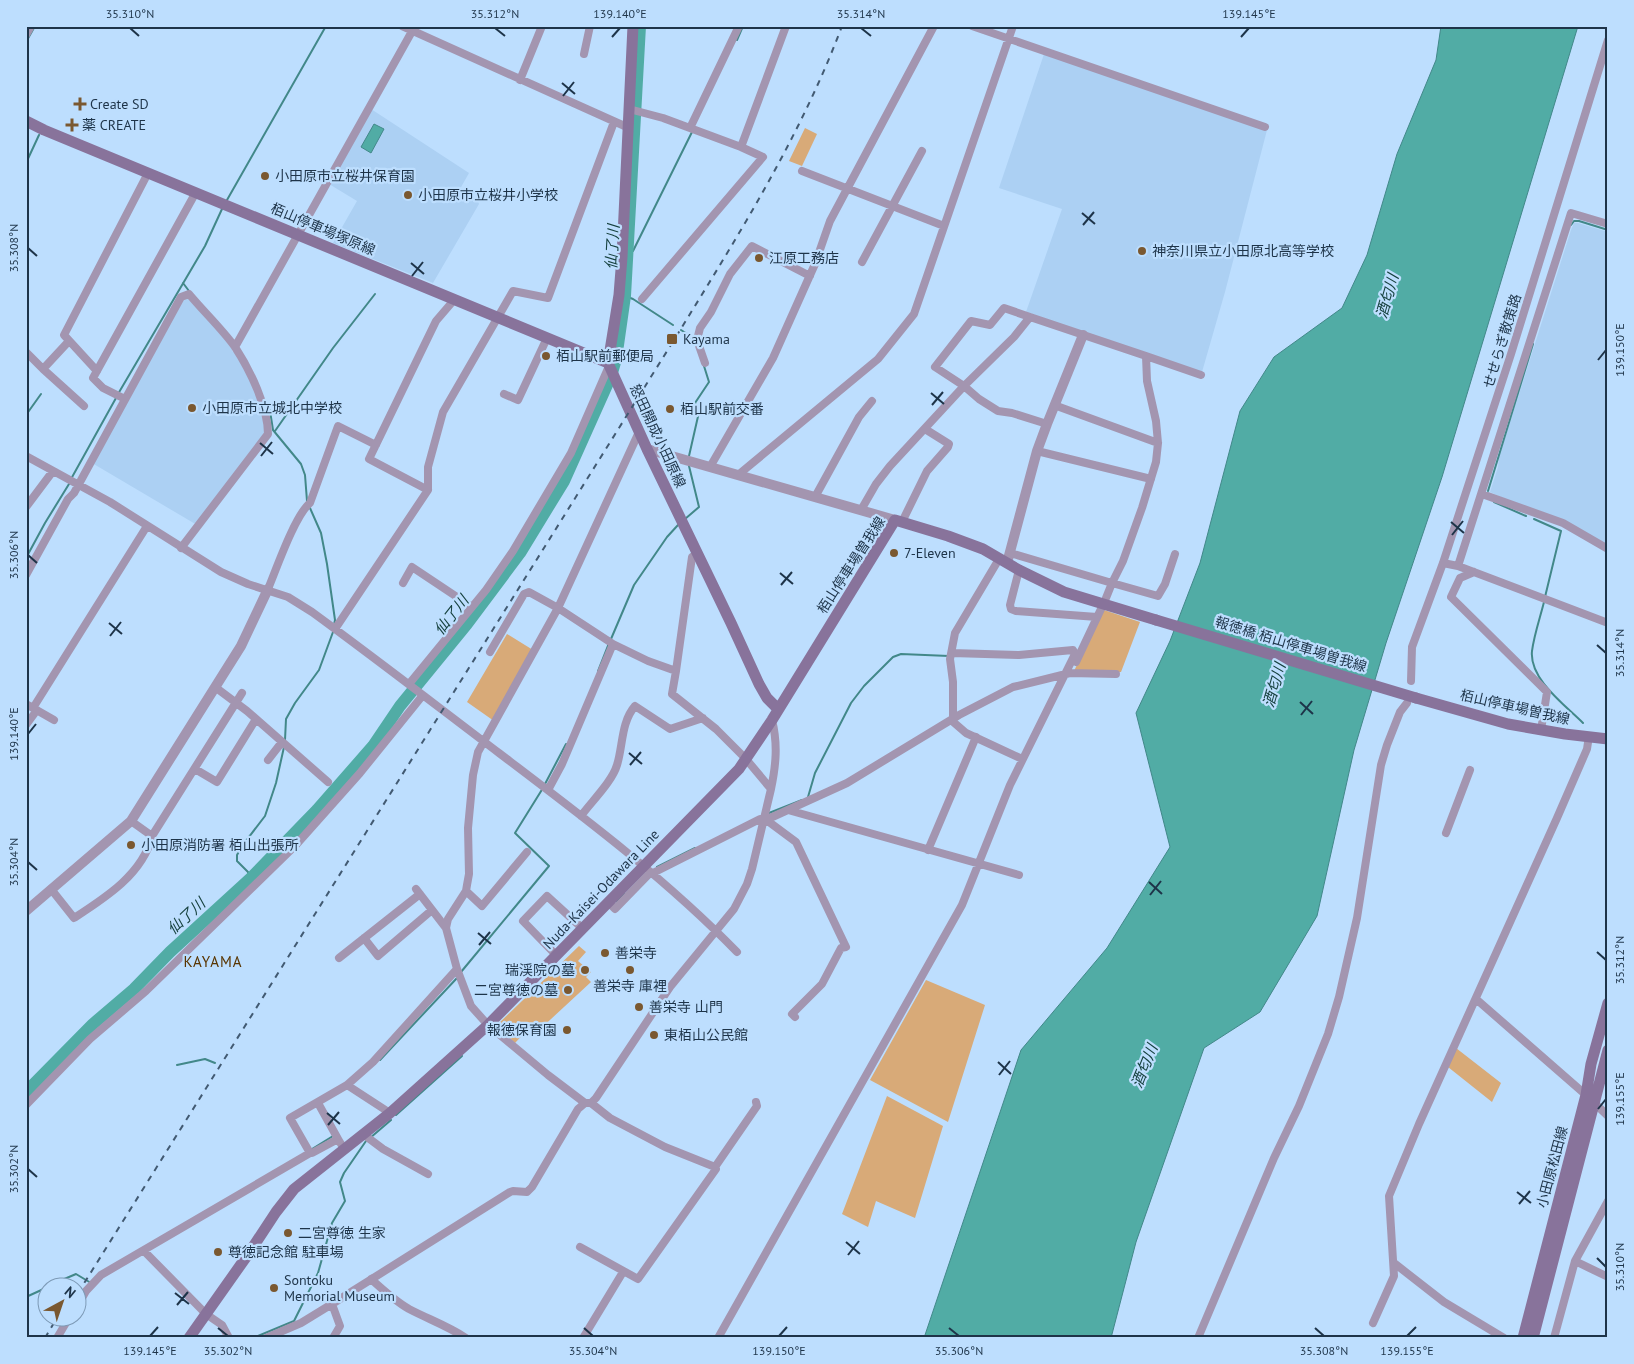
<svg xmlns="http://www.w3.org/2000/svg" width="1634" height="1364" viewBox="0 0 1634 1364" font-family="'PT Sans','Noto Sans JP',sans-serif">
<style>
.built{fill:#acd0f3}
.green{fill:#d8aa78}
.water{fill:#51aca5;stroke:#428889}
.lines{fill:none;stroke-linecap:round;stroke-linejoin:round}
.stream{stroke:#428889;stroke-width:2}
.river{stroke:#51aca5;stroke-width:12}
.minor{stroke:#a395b0;stroke-width:8}
.tertiary{stroke:#a395b0;stroke-width:10}
.secondary{stroke:#88739b;stroke-width:11}
.rail{stroke:#425a72;stroke-width:2;stroke-dasharray:6 6;stroke-linecap:butt}
.secondary-bridge{stroke:#88739b;stroke-width:11}
.ticks{fill:none;stroke:#1e3449;stroke-width:2}
.poi-dot{fill:#7a5830;stroke:#bddefe;stroke-width:2}
.labels{text-anchor:middle;dominant-baseline:central;stroke-width:4.5;stroke-linejoin:round;paint-order:stroke}
.poi-label{font-size:14px;fill:#1e3449;stroke:#bddefe;text-anchor:start}
.street-label{font-size:14px;fill:#1e3449;stroke:#bddefe}
.water-label{font-size:15px;font-style:italic;fill:#16413e;stroke:#bddefe}
.neighbourhood-label{font-size:15px;letter-spacing:1px;fill:#593500;stroke:#bddefe}
.neatline{fill:none;stroke:#1e3449;stroke-width:2}
.ticks-label{font-size:12px;text-anchor:middle;fill:#1e3449}
</style>
<rect width="100%" height="100%" fill="#bddefe"/>
<path class="built" d="M 1044,54 L 1267,130 L 1225,292 L 1202,372 L 1029,314 L 1026,312 L 1062,209 L 999,188 Z
M 371,109 L 469,173 L 460,189 L 478,201 L 479,204 L 433,283 L 333,243 L 357,201 L 329,184 Z
M 1574,223 L 1578,223 L 1608,232 L 1608,546 L 1490,492 L 1498,467 L 1499,457 L 1571,230 Z
M 184,299 L 190,299 L 232,346 L 232,351 L 238,355 L 255,389 L 267,427 L 265,433 L 197,525 L 92,463 Z"/>
<path class="green" d="M 805,128 L 817,134 L 802,166 L 789,161 Z
M 1104,610 L 1140,622 L 1121,672 L 1074,671 Z
M 507,634 L 533,650 L 494,721 L 467,702 Z
M 579,946 L 586,952 L 578,961 L 591,972 L 586,977 L 591,982 L 537,1032 L 530,1027 L 515,1043 L 496,1026 Z
M 926,980 L 985,1005 L 948,1122 L 870,1080 Z
M 1456,1048 L 1501,1083 L 1492,1102 L 1448,1067 Z
M 887,1096 L 943,1126 L 915,1218 L 876,1201 L 868,1227 L 842,1214 Z"/>
<path class="water" d="M 1441,26 L 1578,26 L 1442,477 L 1386,643 L 1354,750 L 1317,916 L 1260,1012 L 1204,1048 L 1136,1242 L 1111,1338 L 924,1338 L 1021,1050 L 1107,948 L 1170,847 L 1136,713 L 1170,641 L 1200,563 L 1240,411 L 1274,357 L 1342,308 L 1367,255 L 1397,154 L 1436,60 Z
M 374,124 L 384,129 L 371,153 L 361,147 Z"/>
<g class="lines">
<path class="stream" d="M 737,40 L 743,26
M 26,42 L 35,26
M 26,163 L 39,135
M 227,200 L 326,26
M 1571,225 L 1574,221 L 1579,221 L 1608,230
M 628,252 L 633,251 L 692,132
M 183,283 L 189,291
M 625,296 L 633,299 L 673,325
M 681,330 L 689,335 L 694,341
M 118,394 L 205,246 L 222,209
M 266,403 L 270,411 L 273,430 L 301,464 L 305,475 L 307,501
M 26,415 L 41,394
M 275,431 L 333,348 L 375,294
M 689,456 L 699,412 L 695,403 L 709,382 L 704,366
M 71,479 L 116,398
M 1488,491 L 1533,344
M 1494,502 L 1526,516
M 310,508 L 321,533 L 327,564 L 335,620 L 334,625
M 685,519 L 699,507 L 689,466
M 1534,519 L 1561,531 L 1545,597
M 26,558 L 45,523 L 69,484
M 1544,602 C 1540,618 1534,635 1532,651 C 1529,679 1565,705 1583,723
M 611,639 L 634,585 L 667,537 L 678,525
M 598,671 L 609,643
M 285,740 L 286,719 L 295,703 L 319,670 L 333,632
M 545,784 L 566,744
M 808,797 L 815,773 L 851,703 L 864,686 L 893,657 L 901,654 L 949,656
M 769,813 L 802,800
M 657,867 L 695,848
M 249,880 L 248,872 L 237,861 L 237,855 L 242,846 L 265,816 L 276,783 L 284,747
M 617,901 L 625,894
M 461,972 L 549,866 L 515,833 L 543,788
M 380,1060 L 457,978
M 177,1065 L 205,1059 L 215,1063
M 396,1115 L 462,1056
M 370,1138 L 391,1120
M 312,1149 L 333,1136
M 48,1286 L 76,1274 L 91,1283
M 26,1297 L 48,1287
M 253,1338 L 294,1321 L 318,1273 L 332,1223 L 345,1201 L 340,1182 L 344,1173 L 366,1141"/>
<path class="river" d="M 26,1092 L 93,1024 L 134,989 L 170,952 L 251,878 L 317,810 L 373,746 L 400,706 L 467,624 L 520,553 L 564,481 L 611,376 L 616,359 L 625,296 L 640,26"/>
<path class="minor" d="M 402,26 L 629,128
M 972,26 L 1265,127
M 26,35 L 31,26
M 584,54 L 590,26
M 520,80 L 542,26
M 629,109 L 663,118 L 741,147 L 786,26
M 690,128 L 739,26
M 802,171 L 944,226
M 862,262 L 922,151
M 642,299 L 763,157 L 741,147
M 1030,317 L 1004,308 L 990,325 L 971,321 L 935,367 L 964,386 L 979,399 L 998,411 L 1012,413 L 1047,424
M 69,341 L 43,369 L 84,406
M 235,347 L 415,26
M 610,350 L 622,352
M 26,352 L 43,369
M 1146,356 L 1201,375
M 705,363 L 697,340 L 700,328 L 711,312 L 730,274 L 752,246 L 810,276
M 97,371 L 64,335 L 148,173
M 504,394 L 518,400 L 547,338
M 125,399 L 103,388 L 93,378 L 196,192
M 1054,405 L 1158,443
M 1037,451 L 1151,479
M 26,456 L 110,502 L 221,572 L 248,584 L 288,597 L 312,612 C 375,658 437,706 499,753 C 582,816 665,878 737,952
M 710,467 L 773,358 L 815,264 L 830,221 L 934,26
M 738,475 L 878,359 L 914,314 L 1013,26
M 428,490 L 369,459 L 436,321 L 454,300
M 1482,494 L 1563,523 L 1608,549
M 815,497 L 859,417 L 872,401
M 26,507 L 53,471
M 861,510 L 876,484 L 890,466 L 964,386 L 1014,337 L 1030,317 L 1146,356 L 1147,381 L 1156,421 L 1158,443 L 1156,462 L 1142,508 L 1123,561 L 1112,583 L 1010,553
M 902,522 L 927,471 L 948,447 L 949,444 L 925,429
M 1443,563 L 1458,566 L 1608,623
M 1458,566 L 1571,213 L 1608,224
M 1019,570 L 1010,605 L 1011,609 L 1016,611 L 1097,617
M 1474,572 L 1460,578 L 1451,597 L 1547,692 L 1541,730
M 26,575 L 68,499 L 74,493 L 181,297 L 189,294 C 204,312 222,329 235,347 C 250,370 268,407 268,434 L 181,548
M 403,583 L 412,567 L 472,607
M 268,589 C 276,570 295,515 310,503 L 338,426 L 376,445
M 1106,598 L 1112,583 L 1158,596 L 1165,584 L 1175,554
M 335,629 L 428,490 L 428,467 L 443,412 L 513,291 L 548,298 L 614,122
M 613,644 L 648,661 L 676,671 L 692,557 L 697,554
M 490,652 L 524,594 L 529,592 L 558,608 L 613,644 L 562,764 L 548,790
M 1076,662 L 1101,609
M 1411,681 L 1412,647 L 1443,563 L 1511,354 L 1608,40
M 409,684 L 486,590 L 513,551 L 571,453 L 609,366
M 215,687 L 247,711 L 328,782
M 26,704 L 54,720
M 33,708 L 147,526
M 953,719 L 953,682 L 950,659 L 955,633 L 999,559
M 951,720 L 966,733 L 1022,759
M 26,725 L 37,710
M 268,760 L 282,742
M 195,769 L 217,782 L 256,719
M 771,789 C 776,765 778,744 772,720
M 788,810 L 1019,875
M 581,816 C 591,802 612,782 617,765 C 623,746 621,722 635,706 L 670,729 L 703,718
M 765,819 L 796,842 L 846,947 L 841,948 L 822,984 L 792,1014 L 795,1017
M 131,821 L 152,836
M 1446,833 L 1470,770
M 928,850 L 976,737
M 51,889 L 74,918 C 105,898 143,874 152,836 L 242,693
M 416,889 L 446,928
M 466,891 L 482,906 L 527,852
M 608,902 L 615,909 L 650,873 L 653,873 L 760,819 L 768,819 L 847,783 L 959,715 L 1013,687 L 1070,673 L 1116,674
M 364,938 L 378,956 L 432,910
M 557,956 L 523,921 L 547,896 L 582,928
M 339,958 L 420,894
M 1476,999 L 1586,1095 L 1608,1116
M 347,1085 L 390,1113
M 318,1103 L 338,1139
M 591,1103 L 596,1098 L 670,987 L 734,909 L 747,884 L 752,869 L 771,789 L 746,759 L 716,729 L 672,694 L 676,671
M 26,1105 L 90,1039 L 146,991 L 295,846 L 360,773 L 423,695
M 363,1134 L 383,1149 L 428,1174
M 310,1153 L 290,1118 L 347,1085 L 373,1062 L 457,969
M 715,1167 L 757,1106 L 756,1102
M 580,1247 L 638,1279 L 716,1169 L 715,1167 L 665,1147 L 610,1118 L 591,1103 L 587,1103
M 144,1251 L 206,1314 L 222,1325 L 229,1338
M 1575,1261 L 1608,1277
M 1394,1263 L 1444,1302 L 1504,1338
M 371,1279 C 383,1290 395,1301 409,1309 C 428,1319 448,1326 466,1338
M 78,1305 L 86,1291 L 101,1275 L 310,1153 L 312,1153 L 338,1139 L 344,1149
M 1373,1323 L 1394,1276 L 1389,1196 L 1419,1124 L 1557,818 L 1587,749 L 1589,736
M 57,1338 L 70,1316
M 266,1338 L 301,1323 L 332,1304
M 333,1338 L 340,1326 L 332,1304 L 510,1192 L 513,1191 L 527,1192 L 532,1187 L 578,1109 L 585,1103 L 548,1075 L 488,1025 L 471,1006 L 457,969 L 446,928 L 448,919 L 466,891 L 467,885 L 469,874 L 468,828 L 473,775 L 478,752 L 558,608 L 639,432
M 583,1338 L 623,1272
M 718,1338 L 962,905 L 1010,785 L 1075,654 L 1073,650 L 1019,655 L 952,653
M 1198,1338 L 1274,1158 L 1299,1106 L 1328,1034 L 1339,997 L 1357,918 L 1381,765 L 1387,745 L 1400,712 L 1407,703
M 1554,1338 L 1575,1261 L 1608,1201"/>
<path class="tertiary" d="M 647,449 L 895,520
M 1007,563 L 1037,451 L 1047,424 L 1083,335
M 26,911 L 131,821 L 241,646 L 268,589"/>
<path class="secondary" d="M 633,26 L 622,257 L 619,295 L 608,363 L 647,449 L 731,623 L 759,684 L 767,698 L 778,709
M 26,121 L 44,130 L 608,363
M 1416,698 L 1508,724 L 1565,734 L 1608,739
M 189,1338 L 249,1253 L 276,1212 L 294,1189 L 390,1113 L 488,1025 L 739,769 L 772,720 L 895,520 L 948,536 L 983,549 L 1019,570 L 1064,592 L 1156,620
M 1523,1338 L 1586,1095 L 1591,1064 L 1608,1003
M 1533,1338 L 1608,1050"/>
<path class="rail" d="M 78,1293 L 674,340 C 736,239 800,138 842,26
M 45,1338 L 58,1316"/>
<path class="secondary-bridge" d="M 1156,620 L 1416,698"/>
</g>
<path class="ticks" d="M 130,28 L 139,36M 495,28 L 505,36M 861,28 L 871,36M 612,37 L 620,28M 1241,37 L 1249,28M 562,83 L 575,94M 563,96 L 574,82M 1082,213 L 1095,224M 1083,225 L 1094,212M 28,248 L 37,256M 411,263 L 424,274M 412,276 L 423,262M 1598,360 L 1606,350M 931,393 L 944,404M 932,405 L 943,392M 260,443 L 273,454M 261,456 L 272,442M 1451,522 L 1464,533M 1452,535 L 1463,521M 28,555 L 37,563M 780,573 L 793,584M 781,585 L 792,572M 109,623 L 122,634M 110,636 L 121,622M 1597,645 L 1606,653M 1300,702 L 1313,714M 1301,715 L 1312,701M 28,734 L 36,724M 629,753 L 642,764M 630,765 L 641,752M 28,862 L 37,870M 1149,882 L 1162,894M 1150,895 L 1161,881M 478,933 L 491,944M 479,945 L 490,932M 1597,952 L 1606,960M 998,1062 L 1011,1074M 999,1075 L 1010,1061M 1598,1109 L 1606,1099M 327,1113 L 340,1124M 328,1125 L 339,1112M 28,1169 L 37,1177M 1517,1192 L 1531,1203M 1519,1204 L 1530,1191M 846,1242 L 860,1254M 848,1255 L 859,1241M 1597,1258 L 1606,1267M 175,1293 L 189,1304M 177,1305 L 188,1292M 218,1328 L 228,1336M 584,1328 L 593,1336M 949,1328 L 959,1336M 1315,1328 L 1324,1336M 150,1336 L 158,1327M 779,1336 L 787,1327M 1407,1336 L 1416,1327"/>
<g class="poi-dot">
<path d="M77.5 96.5h5v5h5v5h-5v5h-5v-5h-5v-5h5z"/>
<path d="M69.5 117.5h5v5h5v5h-5v5h-5v-5h-5v-5h5z"/>
<circle cx="265" cy="176" r="5"/>
<circle cx="408" cy="195" r="5"/>
<circle cx="1142" cy="251" r="5"/>
<circle cx="759" cy="258" r="5"/>
<rect x="666" y="333" width="12" height="12" rx="2.5"/>
<circle cx="546" cy="356" r="5"/>
<circle cx="192" cy="408" r="5"/>
<circle cx="670" cy="409" r="5"/>
<circle cx="894" cy="553" r="5"/>
<circle cx="131" cy="845" r="5"/>
<circle cx="605" cy="953" r="5"/>
<circle cx="585" cy="970" r="5"/>
<circle cx="630" cy="970" r="5"/>
<circle cx="568" cy="990" r="5"/>
<circle cx="639" cy="1007" r="5"/>
<circle cx="567" cy="1030" r="5"/>
<circle cx="654" cy="1035" r="5"/>
<circle cx="288" cy="1233" r="5"/>
<circle cx="218" cy="1252" r="5"/>
<circle cx="274" cy="1288" r="5"/>
</g>
<g class="labels">
<g class="poi-label">
<text x="90" y="104">Create SD</text>
<text x="82" y="125">薬 CREATE</text>
<text x="275" y="176">小田原市立桜井保育園</text>
<text x="418" y="195">小田原市立桜井小学校</text>
<text x="1152" y="251">神奈川県立小田原北高等学校</text>
<text x="769" y="258">江原工務店</text>
<text x="683" y="339">Kayama</text>
<text x="556" y="356">栢山駅前郵便局</text>
<text x="202" y="408">小田原市立城北中学校</text>
<text x="680" y="409">栢山駅前交番</text>
<text x="904" y="553">7-Eleven</text>
<text x="141" y="845">小田原消防署 栢山出張所</text>
<text x="615" y="953">善栄寺</text>
<text x="575" y="970" text-anchor="end">瑞渓院の墓</text>
<text x="630" y="986" text-anchor="middle">善栄寺 庫裡</text>
<text x="558" y="990" text-anchor="end">二宮尊徳の墓</text>
<text x="649" y="1007">善栄寺 山門</text>
<text x="557" y="1030" text-anchor="end">報徳保育園</text>
<text x="664" y="1035">東栢山公民館</text>
<text x="298" y="1233">二宮尊徳 生家</text>
<text x="228" y="1252">尊徳記念館 駐車場</text>
<text x="284" y="1280">Sontoku<tspan x="284" dy="16">Memorial Museum</tspan></text>
</g>
<g class="street-label">
<text transform="translate(323 229) rotate(23)">栢山停車場塚原線</text>
<text transform="translate(1502 341) rotate(-73)">せせらぎ散策路</text>
<text transform="translate(658 436) rotate(65)">怒田開成小田原線</text>
<text transform="translate(851 565) rotate(-57)">栢山停車場曽我線</text>
<text transform="translate(1291 644) rotate(17)">報徳橋 栢山停車場曽我線</text>
<text transform="translate(1515 707) rotate(13)">栢山停車場曽我線</text>
<text transform="translate(601 889) rotate(-46)">Nuda-Kaisei-Odawara Line</text>
<text transform="translate(1552 1167) rotate(-75)">小田原松田線</text>
</g>
<g class="water-label">
<text transform="translate(612 247) rotate(-87)">仙了川</text>
<text transform="translate(1387 296) rotate(-74)">酒匂川</text>
<text transform="translate(451 615) rotate(-52)">仙了川</text>
<text transform="translate(1274 685) rotate(-74)">酒匂川</text>
<text transform="translate(186 916) rotate(-43)">仙了川</text>
<text transform="translate(1144 1066) rotate(-68)">酒匂川</text>
</g>
<g class="neighbourhood-label">
<text x="213" y="961">KAYAMA</text>
</g>
</g>
<rect width="1634" height="1364" fill="none" stroke="#bddefe" stroke-width="55"/>
<g transform="translate(62 1302) rotate(40)"><circle r="24" fill="#bddefe" stroke="#7d9ab6"/>
<path d="M0-4L9 19L0 12L-9 19Z" fill="#7a5830"/>
<text y="-8" font-size="14" font-weight="bold" text-anchor="middle" fill="#1e3449">N</text>
</g>
<rect x="28" y="28" width="1578" height="1308" class="neatline"/>
<g class="ticks-label">
<text x="130" y="18">35.310°N</text>
<text x="495" y="18">35.312°N</text>
<text x="620" y="18">139.140°E</text>
<text x="861" y="18">35.314°N</text>
<text x="1249" y="18">139.145°E</text>
<text transform="translate(14 248) rotate(-90)" y="4">35.308°N</text>
<text transform="translate(1620 350) rotate(-90)" y="4">139.150°E</text>
<text transform="translate(14 555) rotate(-90)" y="4">35.306°N</text>
<text transform="translate(1620 653) rotate(-90)" y="4">35.314°N</text>
<text transform="translate(14 734) rotate(-90)" y="4">139.140°E</text>
<text transform="translate(14 862) rotate(-90)" y="4">35.304°N</text>
<text transform="translate(1620 960) rotate(-90)" y="4">35.312°N</text>
<text transform="translate(1620 1099) rotate(-90)" y="4">139.155°E</text>
<text transform="translate(14 1169) rotate(-90)" y="4">35.302°N</text>
<text transform="translate(1620 1267) rotate(-90)" y="4">35.310°N</text>
<text x="150" y="1355">139.145°E</text>
<text x="228" y="1355">35.302°N</text>
<text x="593" y="1355">35.304°N</text>
<text x="779" y="1355">139.150°E</text>
<text x="959" y="1355">35.306°N</text>
<text x="1324" y="1355">35.308°N</text>
<text x="1407" y="1355">139.155°E</text>
</g>
</svg>
